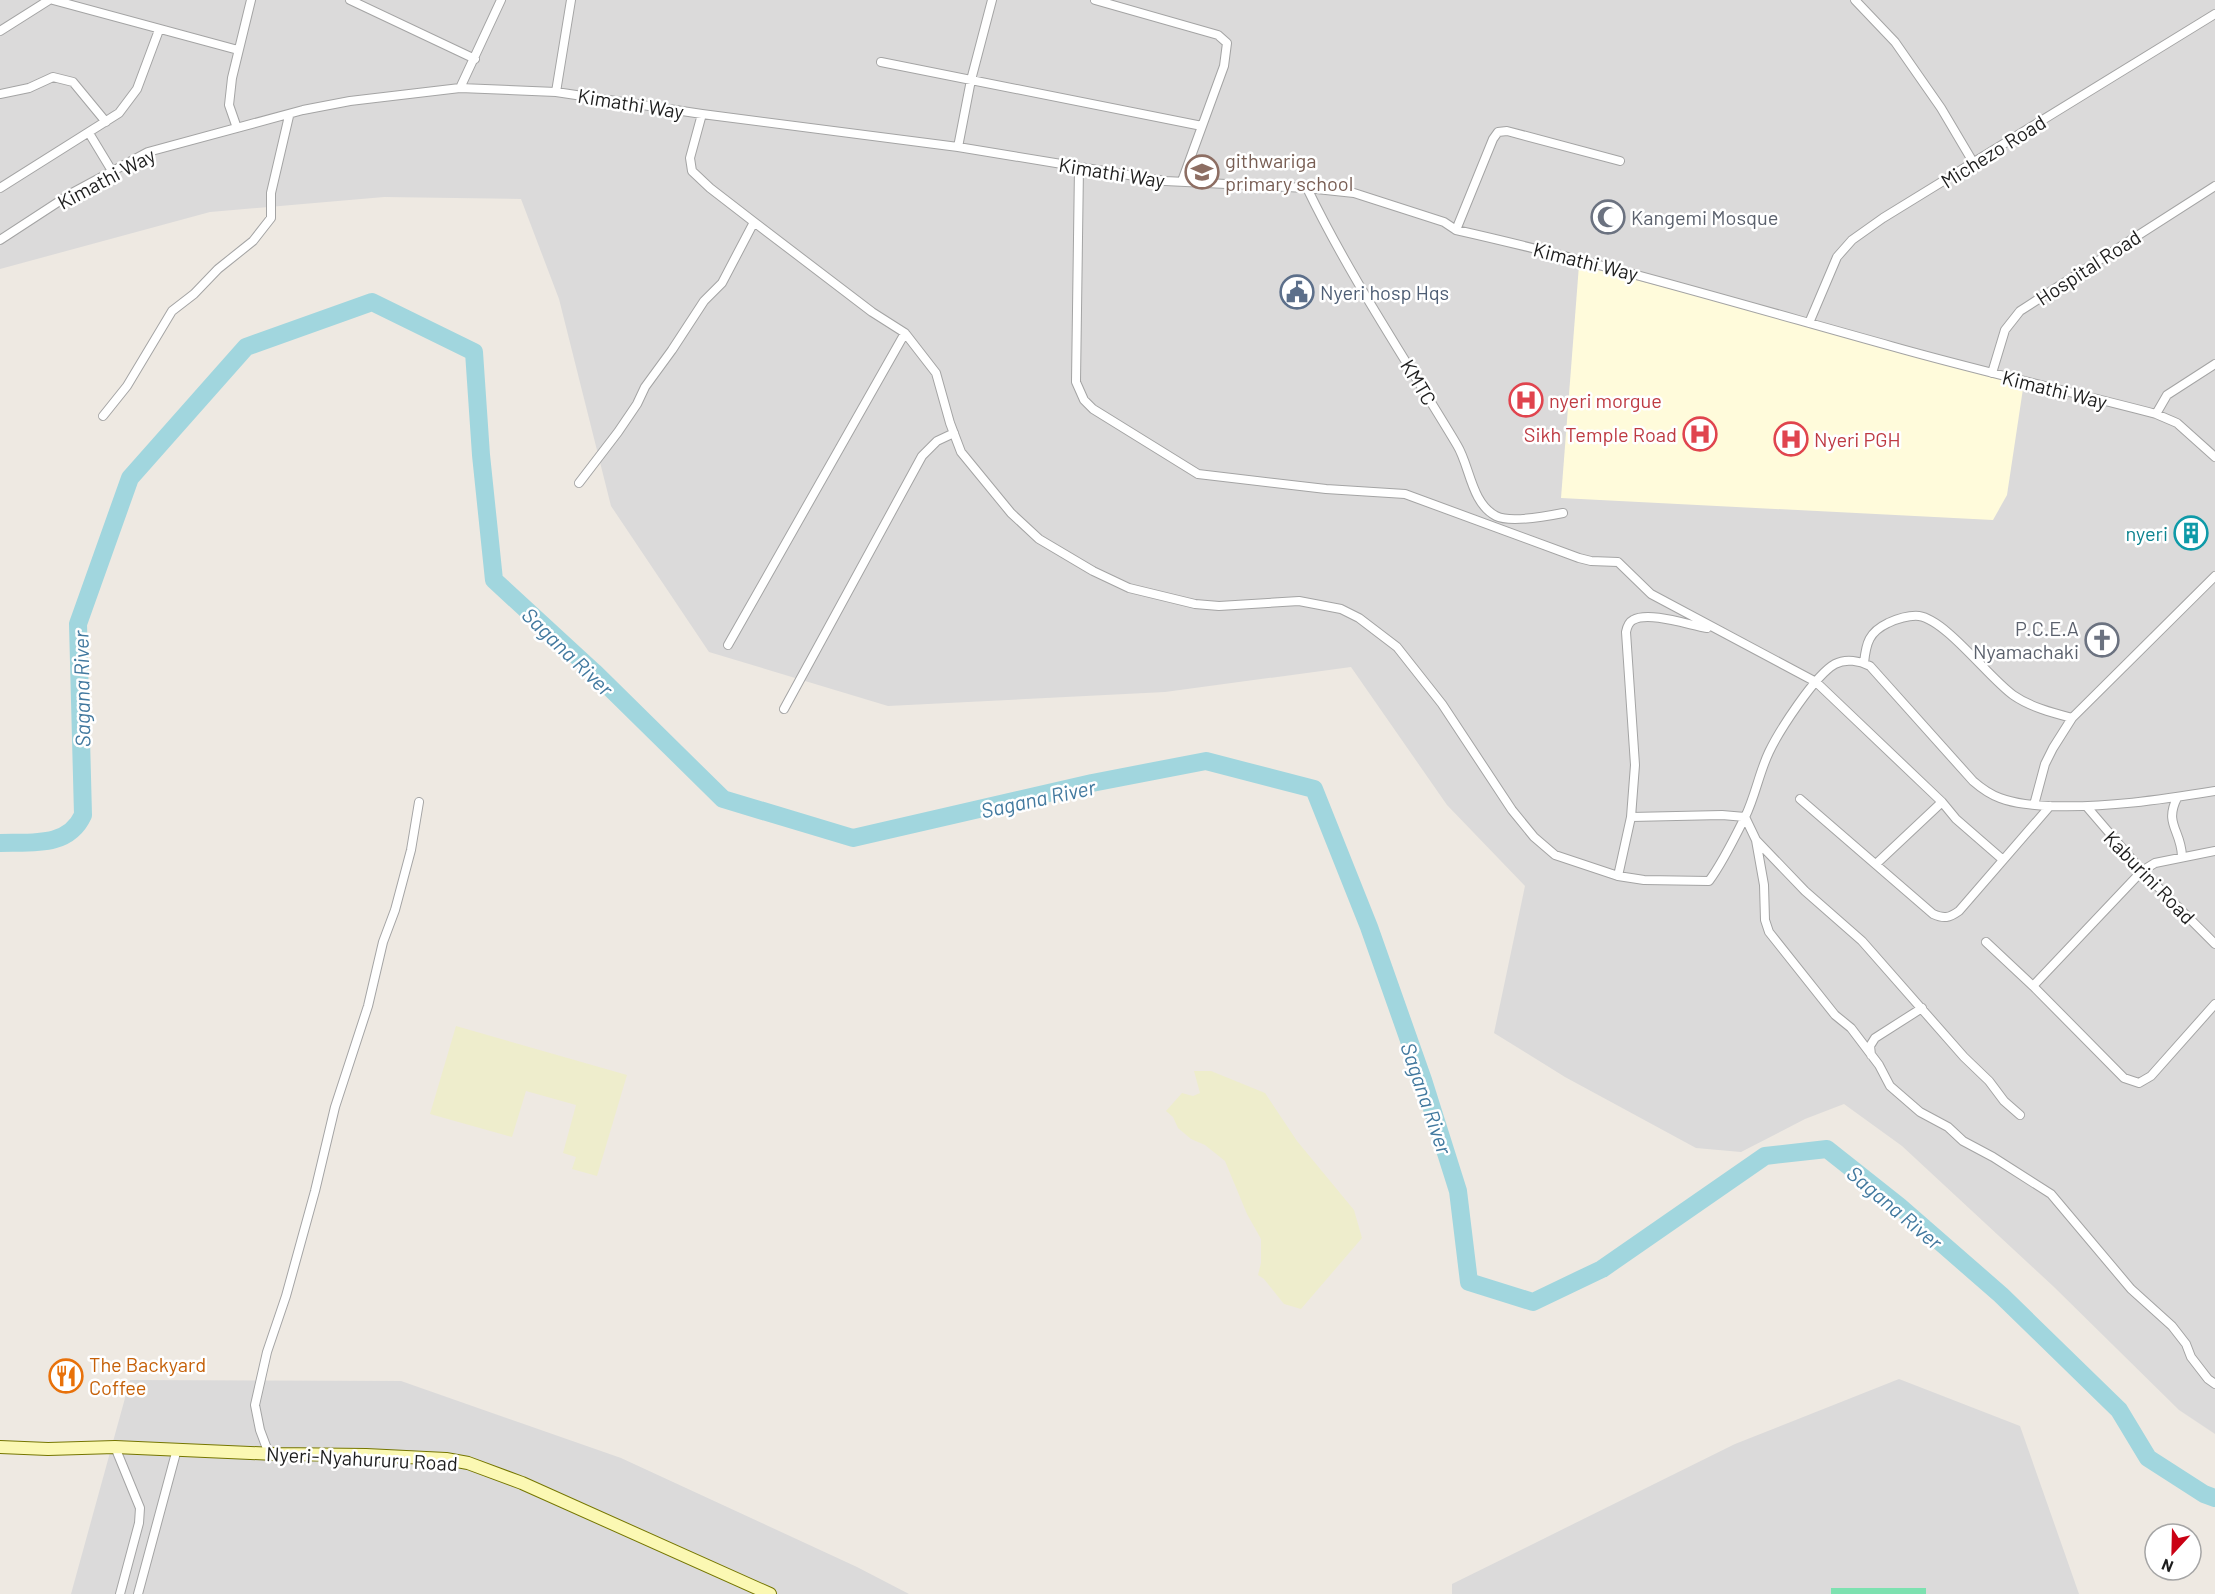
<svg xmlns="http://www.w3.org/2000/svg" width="2215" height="1594" viewBox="0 0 2215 1594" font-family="Barlow,sans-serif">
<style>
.residential{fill:#dbdada}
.education{fill:#fffbdb}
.farmland{fill:#eeedcc}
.pitch{fill:#7de1b0}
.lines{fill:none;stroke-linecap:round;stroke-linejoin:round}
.river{stroke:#a1d6de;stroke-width:18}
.minor-casing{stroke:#a4a4a4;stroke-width:10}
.secondary-casing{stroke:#757601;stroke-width:14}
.minor{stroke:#fff;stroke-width:8}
.secondary{stroke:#fbf8b3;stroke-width:12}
.labels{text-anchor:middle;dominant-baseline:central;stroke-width:5;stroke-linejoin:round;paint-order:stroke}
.street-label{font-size:20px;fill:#1d1d1d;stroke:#fff}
.education-label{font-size:20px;fill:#785e54;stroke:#fff;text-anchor:start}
.worship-label{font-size:20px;fill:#5b616d;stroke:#fff;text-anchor:start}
.service-label{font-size:20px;fill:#4e5e75;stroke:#fff;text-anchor:start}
.health-label{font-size:20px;fill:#be3a42;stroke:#fff;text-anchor:start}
.culture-label{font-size:20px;fill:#0d838f;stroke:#fff;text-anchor:end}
.food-label{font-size:20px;fill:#c56008;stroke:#fff;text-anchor:start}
.water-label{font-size:21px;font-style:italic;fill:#42799f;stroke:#fff}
</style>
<rect width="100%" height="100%" fill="#eee9e2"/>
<path class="residential" d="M 0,0 L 2215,0 L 2215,1434 L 2179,1410 L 2054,1287 L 1902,1146 L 1844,1104 L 1805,1119 L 1741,1152 L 1696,1148 L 1565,1077 L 1494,1033 L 1525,886 L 1447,805 L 1351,667 L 1165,692 L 888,706 L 709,652 L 611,506 L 559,299 L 521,199 L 384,197 L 210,212 L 0,269 Z
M 1899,1379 L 2020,1426 L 2079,1594 L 1452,1594 L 1452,1584 L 1735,1444 Z
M 130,1380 L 401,1381 L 621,1458 L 857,1567 L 909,1594 L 71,1594 Z"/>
<path class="education" d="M 1579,265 L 2024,382 L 2007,495 L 1993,520 L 1561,498 Z"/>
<path class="farmland" d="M 456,1026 L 627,1075 L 597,1176 L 572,1169 L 576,1157 L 563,1153 L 576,1105 L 526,1091 L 512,1137 L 430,1114 Z
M 1194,1071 L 1211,1071 L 1265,1093 L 1297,1141 L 1354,1210 L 1362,1238 L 1301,1309 L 1284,1304 L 1264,1279 L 1258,1275 L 1261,1263 L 1261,1239 L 1247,1214 L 1225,1161 L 1205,1145 L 1191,1139 L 1178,1128 L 1173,1117 L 1166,1111 L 1182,1093 L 1193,1096 L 1200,1093 Z"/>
<path class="pitch" d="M 1831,1588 L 1926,1588 L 1926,1594 L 1831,1594 Z"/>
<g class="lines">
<path class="river" d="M 0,843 C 31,842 68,848 83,815 L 78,624 L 130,478 L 246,347 L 372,302 L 474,352 L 481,455 L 494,580 L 594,672 L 723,799 L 853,838 L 1092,783 L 1206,761 L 1314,789 L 1369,927 L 1423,1080 L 1458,1191 L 1469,1282 L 1533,1302 L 1602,1269 L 1765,1156 L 1827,1149 L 1899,1206 L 2001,1295 L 2119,1410 L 2148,1458 L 2204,1494 L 2215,1498"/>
<g class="minor-casing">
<path id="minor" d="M 53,0 L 238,50
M 350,0 L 475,59
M 1095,0 L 1218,35 L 1227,43 L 1224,66 L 1182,181
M 1855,0 L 1895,42 L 1941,108 L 1973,162
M 0,31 L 49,0
M 881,62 L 1202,126
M 460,88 L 501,0
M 556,92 L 571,0
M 0,94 L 29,88 L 53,77 L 73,82 L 106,122
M 702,114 L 690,158 L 692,171 L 710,188 L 754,222 L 872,312 L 905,333 L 936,373 L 950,423 L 961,452 L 1011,513 L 1039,539 L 1093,571 L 1129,588 L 1195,604 L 1219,606 L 1299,601 L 1341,609 L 1359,618 L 1397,647 L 1442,704 L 1512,810 L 1534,837 L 1555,855 L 1618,876 L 1644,880 L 1709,881 C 1723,862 1734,839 1745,817 C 1755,797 1759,773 1769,752 C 1779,731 1815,675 1835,664 C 1846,658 1860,661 1870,666 L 1973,781 C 1981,788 1989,794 2000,798 C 2016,804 2033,805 2050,806 C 2105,808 2160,800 2215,791
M 237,128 L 229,105 L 232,78 L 251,0
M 89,133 L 112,171
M 958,147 L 971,80 L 992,0
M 1079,167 L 1076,382 L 1084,400 L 1093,409 L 1198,474 L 1326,489 L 1405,494 L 1579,558 L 1591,561 L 1618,562 L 1651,594 L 1816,682 L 1942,802 L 1956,819 L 2002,859
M 0,188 L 119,113 L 137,89 L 159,30
M 1307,188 C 1350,277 1406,360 1457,445 C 1470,466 1471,503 1496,516 C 1510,523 1548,516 1563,513
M 1456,230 L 1493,139 L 1498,132 L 1507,131 L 1620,161
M 0,240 L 72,193 L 148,152 L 303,110 L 350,101 L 460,88 L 556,92 L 702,114 L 958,147 L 1165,181 L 1307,188 L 1354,193 L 1444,222 L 1456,230 C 1603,263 1747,306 1891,346 C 1979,371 2068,391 2156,414 L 2177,423 L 2215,457
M 1809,323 L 1837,257 L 1852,240 L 1883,218 L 2215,14
M 1992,373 L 2005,330 L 2020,311 L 2215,186
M 2156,414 L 2167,395 L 2215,364
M 103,416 L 127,386 L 172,311 L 194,294 L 218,269 L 253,241 L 271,218 L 271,193 L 289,116
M 579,483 L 618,432 L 637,404 L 645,387 L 672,350 L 704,301 L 722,283 L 754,222
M 728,645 L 905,333
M 1864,663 C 1866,643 1869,632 1888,623 C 1897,619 1908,615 1919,616 C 1946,620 1988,677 2013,695 C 2030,707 2053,713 2072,718
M 784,709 L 922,456 L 937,441 L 954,433
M 2177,798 C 2164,824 2181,830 2182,856
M 1800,799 L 1933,914 C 1944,919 1949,918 1959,911 L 2050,806
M 2034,805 L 2045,764 L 2053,748 L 2072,718 L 2215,576
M 2087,807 L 2142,871 L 2215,944
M 1631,817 L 1722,815 L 1745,817 L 1756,840 L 1805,891 L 1862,941 L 1964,1057 L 1989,1081 L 2004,1101 L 2020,1115
M 1756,840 L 1764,885 L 1765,920 L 1769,932 L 1835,1015 L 1851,1028 L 1879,1065 L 1890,1086 L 1920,1112 L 1948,1127 L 1963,1141 L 1993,1157 L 2051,1194 L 2131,1289 L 2172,1326 L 2186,1344 L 2191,1357 L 2208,1379 L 2215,1384
M 1876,864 L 1942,802
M 1618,876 L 1631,817 L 1635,765 L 1626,632 C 1627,627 1629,622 1633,620 C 1649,611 1689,625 1707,628
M 1986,942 L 2033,986 L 2124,1078 L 2139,1083 L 2151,1076 L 2215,1004
M 2033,986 L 2142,871 L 2155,863 L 2215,851
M 1871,1055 L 1870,1046 L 1875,1038 L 1922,1008
M 115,1447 L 140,1508 L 139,1523 L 120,1594
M 269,1454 L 260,1430 L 255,1405 L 267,1352 L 286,1296 L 315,1191 L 335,1107 L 368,1006 L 383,942 L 395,910 L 411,850 L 419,802
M 138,1594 L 177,1449"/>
</g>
<g class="secondary-casing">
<path id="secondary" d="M 0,1447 L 48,1449 L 115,1447 L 275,1454 L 366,1455 L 446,1459 L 468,1463 L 522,1483 L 770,1594"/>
</g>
<use href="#minor" class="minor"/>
<use href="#secondary" class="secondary"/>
</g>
<defs>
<g id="school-ring" transform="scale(1.725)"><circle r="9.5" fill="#fff" stroke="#8d6e63" stroke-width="1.5"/><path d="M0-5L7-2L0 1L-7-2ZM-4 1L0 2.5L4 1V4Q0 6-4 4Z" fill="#8d6e63"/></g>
<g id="mosque-ring" transform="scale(1.725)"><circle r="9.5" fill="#fff" stroke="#6b7280" stroke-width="1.5"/><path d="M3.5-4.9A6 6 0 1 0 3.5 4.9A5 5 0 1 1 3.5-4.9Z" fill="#6b7280"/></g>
<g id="civic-ring" transform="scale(1.725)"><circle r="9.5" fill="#fff" stroke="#5c6f8a" stroke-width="1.5"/><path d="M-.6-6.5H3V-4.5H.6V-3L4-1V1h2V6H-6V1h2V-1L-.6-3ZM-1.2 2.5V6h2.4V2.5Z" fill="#5c6f8a"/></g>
<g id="hospital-ring" transform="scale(1.725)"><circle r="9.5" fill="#fff" stroke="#e0444e" stroke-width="1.5"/><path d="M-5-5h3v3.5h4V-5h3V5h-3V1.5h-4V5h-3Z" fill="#e0444e"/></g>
<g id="building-ring" transform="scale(1.725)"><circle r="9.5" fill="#fff" stroke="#0f9aa8" stroke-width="1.5"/><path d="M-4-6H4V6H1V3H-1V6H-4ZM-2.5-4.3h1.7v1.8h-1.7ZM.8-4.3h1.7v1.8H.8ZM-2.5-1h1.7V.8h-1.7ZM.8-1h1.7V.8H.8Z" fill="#0f9aa8"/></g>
<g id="church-ring" transform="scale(1.725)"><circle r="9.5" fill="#fff" stroke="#6b7280" stroke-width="1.5"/><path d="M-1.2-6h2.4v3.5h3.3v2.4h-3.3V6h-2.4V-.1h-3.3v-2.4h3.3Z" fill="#6b7280"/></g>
<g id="restaurant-ring" transform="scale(1.725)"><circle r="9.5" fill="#fff" stroke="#e8710a" stroke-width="1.5"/><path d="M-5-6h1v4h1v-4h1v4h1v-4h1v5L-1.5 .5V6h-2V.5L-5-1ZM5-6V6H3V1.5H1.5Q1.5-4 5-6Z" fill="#e8710a"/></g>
</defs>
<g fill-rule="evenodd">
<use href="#school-ring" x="1202" y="172"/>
<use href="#mosque-ring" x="1608" y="217"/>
<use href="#civic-ring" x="1297" y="292"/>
<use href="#hospital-ring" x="1526" y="400"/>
<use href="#hospital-ring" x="1700" y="434"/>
<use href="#hospital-ring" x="1791" y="439"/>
<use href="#building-ring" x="2191" y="533"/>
<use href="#church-ring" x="2102" y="640"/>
<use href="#restaurant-ring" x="66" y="1376"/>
</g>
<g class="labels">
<g class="street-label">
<text transform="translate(631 103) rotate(9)">Kimathi Way</text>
<text transform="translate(1993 151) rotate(-32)">Michezo Road</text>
<text transform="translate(1112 172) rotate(9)">Kimathi Way</text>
<text transform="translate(106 178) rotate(-28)">Kimathi Way</text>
<text transform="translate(1586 261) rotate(14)">Kimathi Way</text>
<text transform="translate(2088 267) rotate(-33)">Hospital Road</text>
<text transform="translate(1419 382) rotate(59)">KMTC</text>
<text transform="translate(2055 389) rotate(14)">Kimathi Way</text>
<text transform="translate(2150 877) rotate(46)">Kaburini Road</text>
<text transform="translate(362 1458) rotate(3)">Nyeri-Nyahururu Road</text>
</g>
<g class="education-label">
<text x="1225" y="160">githwariga<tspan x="1225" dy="23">primary school</tspan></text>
</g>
<g class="worship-label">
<text x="1631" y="217">Kangemi Mosque</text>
<text x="2079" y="628" text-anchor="end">P.C.E.A<tspan x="2079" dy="23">Nyamachaki</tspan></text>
</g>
<g class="service-label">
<text x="1320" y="292">Nyeri hosp Hqs</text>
</g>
<g class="health-label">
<text x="1549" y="400">nyeri morgue</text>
<text x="1677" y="434" text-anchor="end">Sikh Temple Road</text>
<text x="1814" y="439">Nyeri PGH</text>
</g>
<g class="culture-label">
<text x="2168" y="533">nyeri</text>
</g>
<g class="food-label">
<text x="89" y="1364">The Backyard<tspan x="89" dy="23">Coffee</tspan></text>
</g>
<g class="water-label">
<text transform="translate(568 651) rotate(44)">Sagana River</text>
<text transform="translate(81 689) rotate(-91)">Sagana River</text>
<text transform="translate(1038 798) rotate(-12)">Sagana River</text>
<text transform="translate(1427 1098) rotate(71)">Sagana River</text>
<text transform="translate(1895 1207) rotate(40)">Sagana River</text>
</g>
</g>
<g transform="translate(2173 1552) rotate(202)"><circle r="28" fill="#ffffff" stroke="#a5a5a5" stroke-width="1.5"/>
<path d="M0-4.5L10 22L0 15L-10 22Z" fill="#ca0014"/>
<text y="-9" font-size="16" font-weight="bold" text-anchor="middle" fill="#1d1d1d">N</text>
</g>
</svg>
